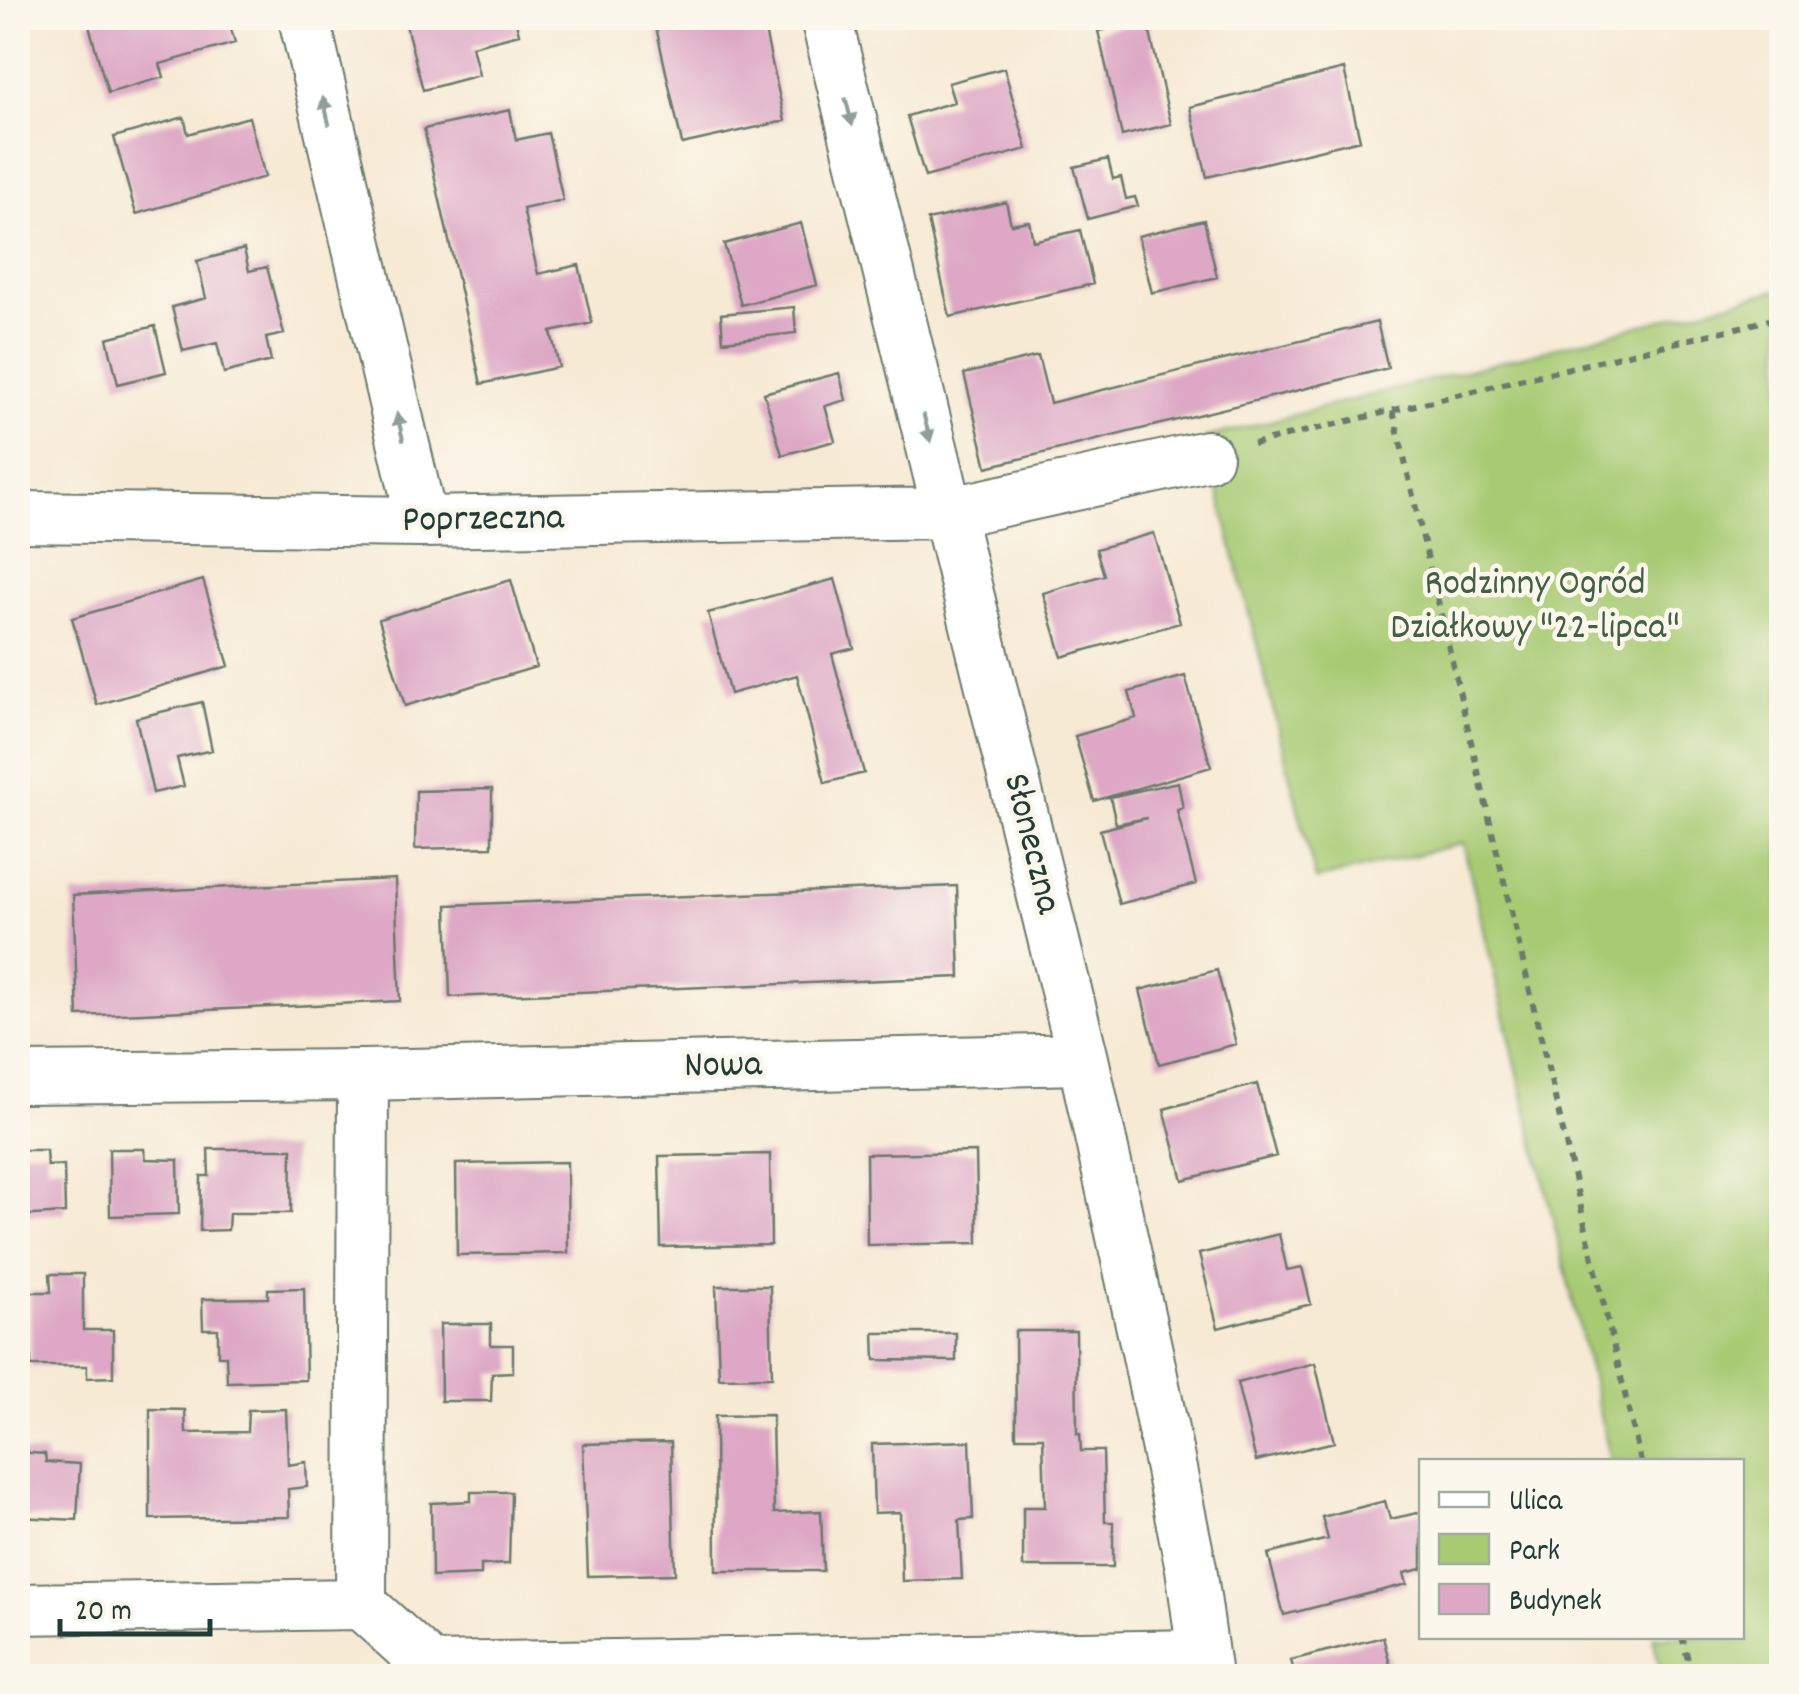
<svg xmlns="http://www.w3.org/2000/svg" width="1799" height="1694" viewBox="0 0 1799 1694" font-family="Dekko,sans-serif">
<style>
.green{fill:#a7ca73;stroke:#638454;stroke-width:2.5}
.building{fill:#dda7c5}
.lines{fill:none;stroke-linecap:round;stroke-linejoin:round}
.street-casing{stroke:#6b7a6c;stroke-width:54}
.path{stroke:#6b7a6c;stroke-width:6;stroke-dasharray:8 8;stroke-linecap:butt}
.street{stroke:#fff;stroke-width:50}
.oneway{fill:#8f9e9a}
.labels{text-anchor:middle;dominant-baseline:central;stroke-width:9;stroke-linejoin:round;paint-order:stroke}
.street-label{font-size:38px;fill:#1f3d34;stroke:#fbf7ec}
.park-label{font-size:38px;fill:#416044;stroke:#fbf7ec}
</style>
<rect width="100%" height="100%" fill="#fbf7ec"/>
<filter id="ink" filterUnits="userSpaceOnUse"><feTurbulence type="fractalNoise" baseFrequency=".01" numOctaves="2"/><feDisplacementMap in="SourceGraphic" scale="20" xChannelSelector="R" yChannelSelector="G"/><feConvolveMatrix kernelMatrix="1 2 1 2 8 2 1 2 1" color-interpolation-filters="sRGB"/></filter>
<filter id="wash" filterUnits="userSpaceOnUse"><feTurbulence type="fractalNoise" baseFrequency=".0048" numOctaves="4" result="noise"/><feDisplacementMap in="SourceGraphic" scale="40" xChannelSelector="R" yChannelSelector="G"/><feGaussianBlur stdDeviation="2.25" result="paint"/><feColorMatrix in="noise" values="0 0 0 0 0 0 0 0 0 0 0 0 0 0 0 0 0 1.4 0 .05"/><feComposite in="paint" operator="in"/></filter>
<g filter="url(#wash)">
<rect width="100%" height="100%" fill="#f7ead5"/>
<path class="green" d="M 1781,289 L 1781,1676 L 1662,1676 L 1653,1637 L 1742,1636 L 1742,1462 L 1611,1461 L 1463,843 L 1316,880 L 1205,438 Z"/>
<g id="blocks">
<path class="building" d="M 103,18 L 228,18 L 235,43 L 160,64 L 164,77 L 108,93 L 88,22 Z
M 404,18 L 515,18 L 519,34 L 472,46 L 479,75 L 423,90 Z
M 654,18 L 762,18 L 785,121 L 682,144 Z
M 1147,20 L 1171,124 L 1122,136 L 1098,31 Z
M 1004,68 L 1027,149 L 925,177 L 907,116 L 954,102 L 948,83 Z
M 1344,69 L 1360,140 L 1207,177 L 1190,107 Z
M 510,110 L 516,140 L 548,133 L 563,200 L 523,209 L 538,274 L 579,265 L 592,323 L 551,332 L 559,367 L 481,384 L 424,129 Z
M 184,117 L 188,134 L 249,117 L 265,177 L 136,214 L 114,137 Z
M 1108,159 L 1113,179 L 1121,177 L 1126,199 L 1135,197 L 1138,206 L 1088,219 L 1074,167 Z
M 1006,202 L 1011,224 L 1029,221 L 1033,241 L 1080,230 L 1093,284 L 950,317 L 928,220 Z
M 1204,220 L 1217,277 L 1152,293 L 1138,236 Z
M 801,223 L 817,285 L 741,305 L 724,244 Z
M 244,249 L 249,271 L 267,267 L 284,334 L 266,338 L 271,361 L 224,373 L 217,343 L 183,351 L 172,307 L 206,298 L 197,261 Z
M 794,307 L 796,333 L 723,341 L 721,314 Z
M 1377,322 L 1388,368 L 987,467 L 964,374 L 1038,356 L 1050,403 Z
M 155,326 L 166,372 L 118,384 L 107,338 Z
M 839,373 L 846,400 L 825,406 L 835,441 L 782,455 L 764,393 Z
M 1154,533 L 1180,623 L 1062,657 L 1043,593 L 1104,575 L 1096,549 Z
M 835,579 L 854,648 L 832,654 L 864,773 L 825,783 L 797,675 L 730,694 L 708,613 Z
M 203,580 L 229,666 L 97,705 L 72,618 Z
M 511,580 L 536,667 L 405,706 L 379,619 Z
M 1185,676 L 1211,767 L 1094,801 L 1075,736 L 1136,718 L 1129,692 Z
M 202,702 L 212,750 L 177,758 L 184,786 L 153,793 L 136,718 Z
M 1178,782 L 1183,808 L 1177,810 L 1196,884 L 1119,904 L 1100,830 L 1147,818 L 1116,824 L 1110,797 Z
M 492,789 L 492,847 L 415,849 L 416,791 Z
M 395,879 L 400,1001 L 78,1016 L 73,895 Z
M 957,886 L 960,977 L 450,997 L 447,905 Z
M 18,915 L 21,915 L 23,999 L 18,1000 Z
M 1217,970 L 1236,1044 L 1159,1064 L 1140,990 Z
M 1257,1084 L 1276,1156 L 1183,1180 L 1164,1109 Z
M 109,1149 L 144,1149 L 146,1159 L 178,1160 L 179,1214 L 110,1216 Z
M 208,1149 L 292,1149 L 291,1213 L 229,1213 L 228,1230 L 200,1231 L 201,1176 L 209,1176 Z
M 18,1150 L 46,1150 L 47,1166 L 64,1165 L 65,1213 L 18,1216 Z
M 976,1152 L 978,1243 L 867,1245 L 866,1154 Z
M 770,1154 L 771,1245 L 661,1247 L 659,1156 Z
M 567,1162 L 568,1253 L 457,1255 L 456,1164 Z
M 1279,1234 L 1287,1270 L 1302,1267 L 1311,1304 L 1218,1328 L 1199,1254 Z
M 50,1274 L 83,1274 L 83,1330 L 113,1330 L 113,1377 L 87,1378 L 87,1366 L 31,1366 L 30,1292 L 51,1292 Z
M 716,1286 L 770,1286 L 772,1377 L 719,1378 Z
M 304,1288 L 306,1380 L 227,1382 L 226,1356 L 218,1356 L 218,1329 L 203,1329 L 202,1299 L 268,1298 L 268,1289 Z
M 440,1324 L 491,1324 L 491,1345 L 513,1345 L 513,1372 L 492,1373 L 491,1401 L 441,1401 Z
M 1015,1331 L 1076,1331 L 1077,1434 L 1080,1434 L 1081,1451 L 1103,1451 L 1105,1522 L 1113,1522 L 1113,1567 L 1023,1567 L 1023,1507 L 1045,1507 L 1043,1437 L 1016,1437 Z
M 874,1333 L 956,1333 L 956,1361 L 875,1360 Z
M 1315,1363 L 1334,1442 L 1256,1461 L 1237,1383 Z
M 150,1409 L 185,1410 L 186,1433 L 247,1432 L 248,1410 L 286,1409 L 288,1465 L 306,1462 L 307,1487 L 288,1489 L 289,1517 L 150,1519 Z
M 772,1415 L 774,1513 L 821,1511 L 823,1571 L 716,1571 L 715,1416 Z
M 970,1441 L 973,1519 L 959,1520 L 962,1579 L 902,1581 L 900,1512 L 874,1513 L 872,1444 Z
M 671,1442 L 675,1574 L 588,1576 L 583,1444 Z
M 18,1452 L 45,1454 L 46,1462 L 80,1464 L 77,1520 L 18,1517 Z
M 471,1492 L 511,1492 L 509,1564 L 481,1565 L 481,1575 L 432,1577 L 431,1503 L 471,1501 Z
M 1385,1501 L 1390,1519 L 1422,1512 L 1422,1569 L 1404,1573 L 1407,1584 L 1284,1615 L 1268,1554 L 1328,1539 L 1322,1517 Z
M 1383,1637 L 1393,1676 L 1295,1676 L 1291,1660 Z"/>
</g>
</g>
<g filter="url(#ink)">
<use href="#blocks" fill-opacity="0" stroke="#6b7a6c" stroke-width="2.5"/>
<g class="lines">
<g class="street-casing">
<path id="street" d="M 304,18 L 422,522
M 826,18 L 1083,1059 L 1147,1351 L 1191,1568 L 1206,1676
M 18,517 L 422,522 L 948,513 L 1207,456
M 18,1078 L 363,1075 L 1083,1059
M 361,1604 L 363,1075
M 18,1609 L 361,1604 L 432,1668 L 1202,1655"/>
</g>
<path class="path" d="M 1393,411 L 1641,1462
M 1253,444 L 1782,317
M 1682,1636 L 1692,1676"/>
<use href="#street" class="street"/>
</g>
<defs><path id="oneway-solid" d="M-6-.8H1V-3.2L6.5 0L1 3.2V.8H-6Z" transform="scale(2.5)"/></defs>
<g class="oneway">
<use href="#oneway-solid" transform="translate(326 111) rotate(-103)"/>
<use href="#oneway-solid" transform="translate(849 112) rotate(76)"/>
<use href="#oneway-solid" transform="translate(400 427) rotate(-103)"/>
<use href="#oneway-solid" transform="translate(927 428) rotate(76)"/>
</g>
</g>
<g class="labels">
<g class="street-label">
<text transform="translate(483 521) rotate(-1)">Poprzeczna</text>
<text transform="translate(1030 844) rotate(76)">Słoneczna</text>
<text transform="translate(723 1067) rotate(-1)">Nowa</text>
</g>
<g class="park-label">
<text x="1535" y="585">Rodzinny Ogród<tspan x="1535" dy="44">Działkowy "22-lipca"</tspan></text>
</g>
</g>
<rect width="1799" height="1694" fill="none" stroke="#fbf7ec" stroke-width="60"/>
<rect x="1419" y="1459" width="325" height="180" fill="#fbf7ec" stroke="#a3ada2" stroke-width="2.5"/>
<rect x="1439" y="1492" width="50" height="15" fill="#ffffff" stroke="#a3ada2" stroke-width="2.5"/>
<text x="1509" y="1509" font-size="30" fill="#1f3d34">Ulica</text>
<rect x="1439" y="1534" width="50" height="30" fill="#a7ca73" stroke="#a3ada2" stroke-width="2.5"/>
<text x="1509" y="1559" font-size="30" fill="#1f3d34">Park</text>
<rect x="1439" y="1584" width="50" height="30" fill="#dda7c5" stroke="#a3ada2" stroke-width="2.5"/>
<text x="1509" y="1609" font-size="30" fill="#1f3d34">Budynek</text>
<path d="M60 1619v15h150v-15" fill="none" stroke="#1f3d34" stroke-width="5"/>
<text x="75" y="1619" font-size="30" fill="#1f3d34" stroke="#fbf7ec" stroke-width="8" paint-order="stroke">20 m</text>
</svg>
